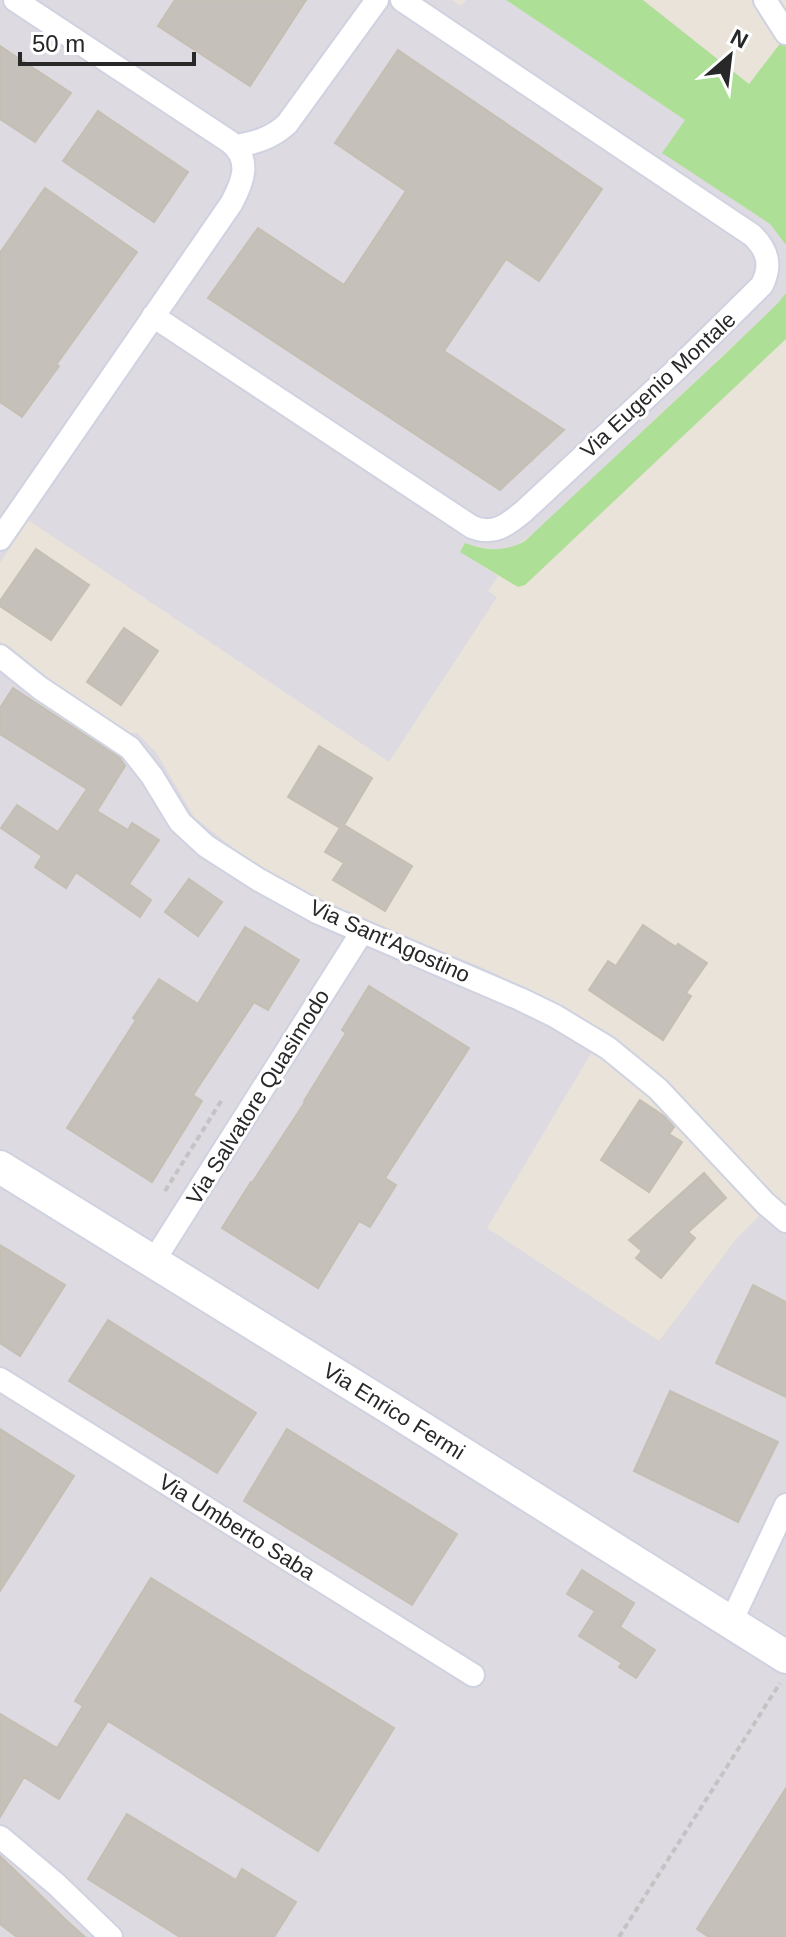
<svg xmlns="http://www.w3.org/2000/svg" width="786" height="1937" viewBox="0 0 786 1937" font-family="Helvetica,sans-serif">
<style>
.industrial{fill:#dddae2}
.green{fill:#aedf97}
.building{fill:#c5c0b9;stroke:#c5bfb3;stroke-width:2}
.lines{fill:none;stroke-linecap:round;stroke-linejoin:round}
.street-casing{stroke:#cfd2e0;stroke-width:26}
.secondary-casing{stroke:#cfd2e0;stroke-width:36}
.path{stroke:#c3c3c3;stroke-width:4;stroke-dasharray:6 4;stroke-linecap:butt}
.street{stroke:#fff;stroke-width:22}
.secondary{stroke:#fff;stroke-width:32}
.labels{text-anchor:middle;dominant-baseline:central;stroke-width:6;stroke-linejoin:round;paint-order:stroke}
.street-label{font-size:22px;fill:#282828;stroke:#fff}
</style>
<rect width="100%" height="100%" fill="#eae3d9"/>
<path class="industrial" d="M 0,0 L 452,0 L 461,6 L 466,0 L 506,0 L 685,120 L 663,153 L 770,224 L 786,245 L 786,293 L 778,303 L 538,530 L 515,546 L 496,550 L 465,544 L 461,552 L 498,576 L 488,591 L 497,597 L 389,762 L 28,520 L 0,563 Z
M 0,642 L 70,696 L 127,733 L 137,733 L 156,752 L 194,817 L 233,848 L 287,885 L 362,921 L 479,966 L 551,1001 L 602,1035 L 487,1228 L 659,1341 L 737,1238 L 775,1200 L 786,1208 L 786,1937 L 0,1937 Z"/>
<path class="green" d="M 506,0 L 643,0 L 749,84 L 782,41 L 786,47 L 786,245 L 770,224 L 662,153 L 685,120 Z
M 786,293 L 786,339 L 525,585 L 518,587 L 460,552 L 465,543 C 486,551 505,552 525,541 L 724,355 L 778,303 Z"/>
<path class="building" d="M 175,0 L 306,0 L 250,86 L 158,26 Z
M 0,46 L 71,93 L 35,142 L 0,119 Z
M 398,50 L 602,189 L 539,281 L 506,259 L 444,351 L 564,430 L 500,490 L 208,298 L 258,228 L 344,285 L 406,191 L 335,143 Z
M 98,111 L 188,172 L 154,222 L 63,161 Z
M 45,188 L 137,252 L 56,365 L 59,366 L 22,417 L 0,402 L 0,253 Z
M 36,549 L 89,585 L 51,640 L 0,606 L 0,601 Z
M 124,628 L 158,651 L 121,705 L 87,682 Z
M 13,688 L 120,758 L 125,766 L 97,811 L 128,830 L 132,823 L 159,840 L 129,884 L 151,900 L 140,917 L 76,872 L 66,888 L 35,867 L 42,856 L 1,828 L 17,805 L 58,832 L 87,789 L 0,734 L 0,708 Z
M 319,746 L 372,778 L 344,825 L 412,866 L 385,911 L 333,880 L 344,863 L 325,852 L 340,828 L 288,797 Z
M 189,879 L 222,902 L 198,936 L 165,912 Z
M 643,925 L 676,947 L 678,944 L 707,963 L 686,993 L 691,996 L 663,1040 L 589,990 L 608,961 L 616,966 Z
M 245,927 L 299,960 L 268,1010 L 254,1002 L 193,1095 L 202,1101 L 152,1182 L 67,1128 L 136,1020 L 133,1018 L 159,979 L 198,1004 Z
M 369,986 L 469,1048 L 385,1178 L 396,1185 L 370,1227 L 359,1221 L 318,1288 L 222,1228 L 251,1182 L 252,1183 L 305,1102 L 304,1101 L 346,1033 L 342,1030 Z
M 640,1100 L 664,1116 L 674,1127 L 669,1134 L 682,1142 L 649,1192 L 601,1160 Z
M 704,1173 L 726,1198 L 688,1232 L 695,1238 L 661,1278 L 636,1258 L 642,1251 L 629,1240 Z
M 0,1245 L 65,1285 L 20,1356 L 0,1343 Z
M 753,1285 L 786,1302 L 786,1397 L 716,1363 Z
M 108,1320 L 256,1413 L 217,1473 L 69,1381 Z
M 670,1391 L 778,1442 L 738,1522 L 634,1471 Z
M 0,1429 L 74,1476 L 0,1591 Z
M 287,1429 L 457,1534 L 412,1605 L 244,1501 Z
M 582,1570 L 634,1603 L 620,1627 L 655,1650 L 636,1678 L 619,1667 L 622,1663 L 579,1636 L 595,1611 L 567,1594 Z
M 151,1578 L 394,1728 L 318,1851 L 108,1721 L 59,1799 L 24,1777 L 0,1817 L 0,1714 L 57,1748 L 83,1706 L 75,1701 Z
M 786,1788 L 786,1937 L 709,1937 L 697,1929 Z
M 127,1814 L 236,1880 L 242,1869 L 296,1902 L 274,1937 L 180,1937 L 88,1879 Z
M 0,1856 L 68,1922 L 85,1937 L 17,1937 L 0,1924 Z"/>
<g class="lines">
<g class="street-casing">
<path id="street" d="M 765,0 L 786,33
M 236,146 C 255,143 272,138 287,124 L 377,0
M 153,316 L 472,527 C 494,536 507,525 524,511 L 677,369 L 762,285 C 772,265 768,250 752,235 L 402,0
M 0,539 L 231,204 C 243,182 252,160 230,142 L 15,0
M 0,656 L 40,688 L 130,748 L 152,776 L 180,822 L 206,846 L 259,880 L 319,913 L 520,999 L 555,1016 L 608,1048 L 658,1089 L 766,1204 L 786,1221
M 153,1262 L 362,932
M 0,1379 L 473,1675
M 731,1622 L 786,1505
M 0,1837 L 56,1884 L 111,1937"/>
</g>
<g class="secondary-casing">
<path id="secondary" d="M 0,1167 L 390,1408 L 786,1657"/>
</g>
<path class="path" d="M 165,1191 L 223,1098
M 619,1937 L 780,1683"/>
<use href="#street" class="street"/>
<use href="#secondary" class="secondary"/>
</g>
<g class="labels">
<g class="street-label">
<text transform="translate(658 385) rotate(-43)">Via Eugenio Montale</text>
<text transform="translate(390 941) rotate(24)">Via Sant'Agostino</text>
<text transform="translate(258 1097) rotate(-58)">Via Salvatore Quasimodo</text>
<text transform="translate(394 1411) rotate(32)">Via Enrico Fermi</text>
<text transform="translate(237 1527) rotate(32)">Via Umberto Saba</text>
</g>
</g>
<g transform="translate(730 56) rotate(28)" stroke="#ffffff" stroke-width="6" paint-order="stroke">
<path d="M0-6L14 30L0 20L-14 30Z" fill="#282828"/>
<text y="-12" font-size="22" font-weight="bold" text-anchor="middle" fill="#282828">N</text>
</g>
<path d="M20 52v12h174v-12" fill="none" stroke="#282828" stroke-width="4"/>
<text x="32" y="52" font-size="24" fill="#282828" stroke="#ffffff" stroke-width="6" paint-order="stroke">50 m</text>
</svg>
